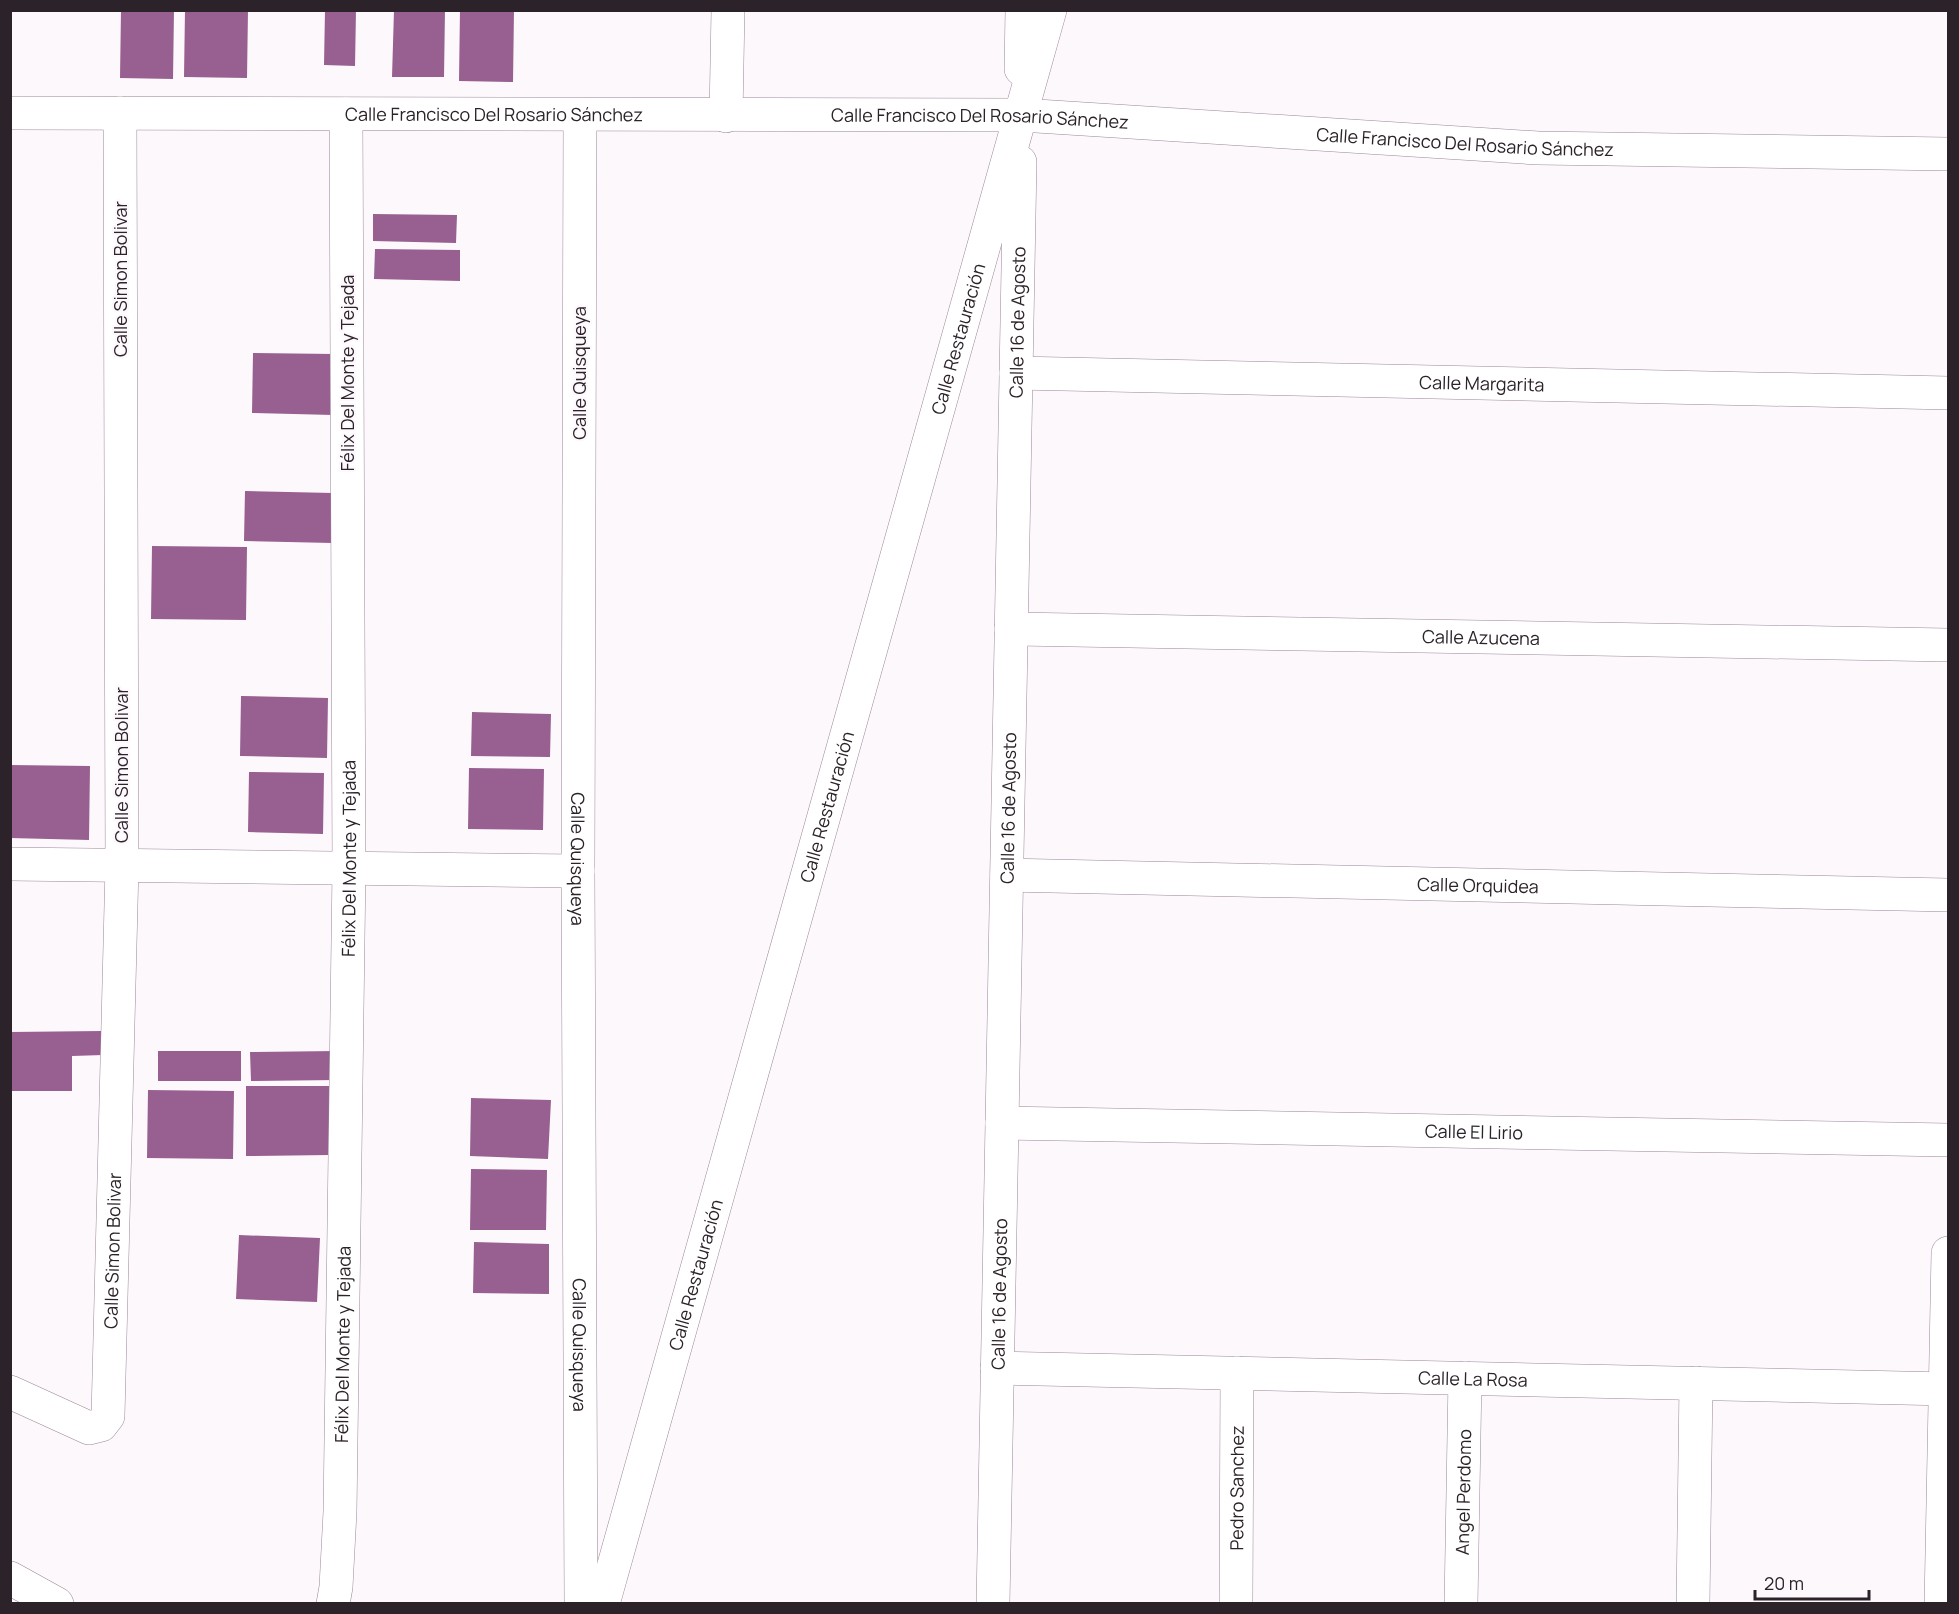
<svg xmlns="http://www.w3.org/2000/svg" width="1959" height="1614" viewBox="0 0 1959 1614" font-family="Manrope,sans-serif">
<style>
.building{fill:#985f91}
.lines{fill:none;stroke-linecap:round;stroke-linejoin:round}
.minor-casing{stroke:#9c8799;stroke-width:34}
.minor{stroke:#fff;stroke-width:33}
.labels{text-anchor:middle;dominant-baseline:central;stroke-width:4.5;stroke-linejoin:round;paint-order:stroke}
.street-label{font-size:18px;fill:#2c232a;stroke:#fdf8fc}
</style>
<rect width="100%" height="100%" fill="#fdf8fc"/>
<path class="building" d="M 121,10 L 174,10 L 173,79 L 120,78 Z
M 185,10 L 248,10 L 247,78 L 184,77 Z
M 325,10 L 356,10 L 355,66 L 324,65 Z
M 394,10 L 445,10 L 444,77 L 392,77 Z
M 460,10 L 514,10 L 513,82 L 459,81 Z
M 373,214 L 457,215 L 456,243 L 373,241 Z
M 375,249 L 460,250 L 460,281 L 374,279 Z
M 253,353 L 334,354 L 333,415 L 252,413 Z
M 245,491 L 333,493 L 332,543 L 244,541 Z
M 152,546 L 247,547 L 246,620 L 151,619 Z
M 241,696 L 328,698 L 327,758 L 240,756 Z
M 472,712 L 551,714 L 550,757 L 471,756 Z
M 10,765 L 90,766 L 89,840 L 10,838 Z
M 469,768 L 544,769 L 543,830 L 468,829 Z
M 249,772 L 324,773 L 323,834 L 248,832 Z
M 102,1031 L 103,1055 L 72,1056 L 72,1091 L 10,1091 L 10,1032 Z
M 158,1051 L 241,1051 L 241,1081 L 158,1081 Z
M 337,1051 L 337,1080 L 251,1081 L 250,1052 Z
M 246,1086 L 329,1086 L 329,1155 L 246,1156 Z
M 148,1090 L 234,1091 L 233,1159 L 147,1158 Z
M 471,1098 L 551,1100 L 548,1159 L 470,1156 Z
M 471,1169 L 547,1170 L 546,1230 L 470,1230 Z
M 239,1235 L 320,1238 L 317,1302 L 236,1299 Z
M 474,1242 L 549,1244 L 549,1294 L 473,1293 Z"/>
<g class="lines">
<g class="minor-casing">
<g id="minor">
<path d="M 1021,69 L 1022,10"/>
<path id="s1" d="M 10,113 L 1021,115 L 1538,148 L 1948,154"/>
<path id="s2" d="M 580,115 L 578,871 L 581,1604"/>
<path d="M 726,116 L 728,10"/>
<path id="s3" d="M 1016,373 L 1948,393"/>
<path id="s4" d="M 1011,629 L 1948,645"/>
<path d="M 10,864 L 578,871"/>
<path id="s5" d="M 1007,875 L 1948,895"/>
<path id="s6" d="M 1002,1123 L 1948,1140"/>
<path id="s7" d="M 997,1368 L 1948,1389"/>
<path id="s8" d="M 10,1392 L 89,1428 L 101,1425 L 108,1416 L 122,866 L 120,113"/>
<path d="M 10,1578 L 57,1604"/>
<path id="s9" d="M 333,1604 L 336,1587 L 340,1512 L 349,869 L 346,114"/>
<path id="s10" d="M 603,1604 L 1050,10"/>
<path id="s11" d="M 993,1604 L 1020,162"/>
<path id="s12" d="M 1236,1604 L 1237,1373"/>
<path id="s13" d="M 1461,1604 L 1465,1378"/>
<path d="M 1693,1604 L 1696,1383"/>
<path d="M 1941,1604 L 1948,1253"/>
</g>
</g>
<use href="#minor" class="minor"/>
</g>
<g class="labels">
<g class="street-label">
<text stroke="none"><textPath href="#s1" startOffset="484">Calle Francisco Del Rosario Sánchez</textPath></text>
<text stroke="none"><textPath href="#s1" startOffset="970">Calle Francisco Del Rosario Sánchez</textPath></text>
<text stroke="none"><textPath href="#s1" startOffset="1456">Calle Francisco Del Rosario Sánchez</textPath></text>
<text transform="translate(120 279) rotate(-90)">Calle Simon Bolivar</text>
<text stroke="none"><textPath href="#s11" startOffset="1282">Calle 16 de Agosto</textPath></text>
<text stroke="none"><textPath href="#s10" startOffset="1314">Calle Restauración</textPath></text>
<text transform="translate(347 373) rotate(-90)">Félix Del Monte y Tejada</text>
<text transform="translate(579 373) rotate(-90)">Calle Quisqueya</text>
<text stroke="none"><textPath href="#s3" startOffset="466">Calle Margarita</textPath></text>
<text stroke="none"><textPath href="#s4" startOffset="470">Calle Azucena</textPath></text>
<text transform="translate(121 765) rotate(-90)">Calle Simon Bolivar</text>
<text stroke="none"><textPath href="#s10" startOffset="828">Calle Restauración</textPath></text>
<text stroke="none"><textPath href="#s11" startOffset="796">Calle 16 de Agosto</textPath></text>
<text stroke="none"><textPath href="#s9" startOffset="746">Félix Del Monte y Tejada</textPath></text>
<text stroke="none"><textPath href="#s2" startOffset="744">Calle Quisqueya</textPath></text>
<text stroke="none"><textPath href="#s5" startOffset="471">Calle Orquidea</textPath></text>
<text stroke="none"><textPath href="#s6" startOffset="472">Calle El Lirio</textPath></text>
<text stroke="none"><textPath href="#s8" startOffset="276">Calle Simon Bolivar</textPath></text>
<text stroke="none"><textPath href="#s10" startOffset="342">Calle Restauración</textPath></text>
<text stroke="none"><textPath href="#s11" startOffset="310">Calle 16 de Agosto</textPath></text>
<text stroke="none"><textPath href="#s9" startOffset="260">Félix Del Monte y Tejada</textPath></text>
<text stroke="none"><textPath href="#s2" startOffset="1230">Calle Quisqueya</textPath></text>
<text stroke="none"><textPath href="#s7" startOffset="476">Calle La Rosa</textPath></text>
<text stroke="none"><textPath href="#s12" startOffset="116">Pedro Sanchez</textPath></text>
<text stroke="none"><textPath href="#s13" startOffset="112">Angel Perdomo</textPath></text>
</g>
</g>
<rect width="1959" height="1614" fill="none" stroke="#2c232a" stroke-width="24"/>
<path d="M1755 1590v9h114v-9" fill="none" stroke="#2c232a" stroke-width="3"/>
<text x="1764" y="1590" font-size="18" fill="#2c232a" stroke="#fdf8fc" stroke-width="4.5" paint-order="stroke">20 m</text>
</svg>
